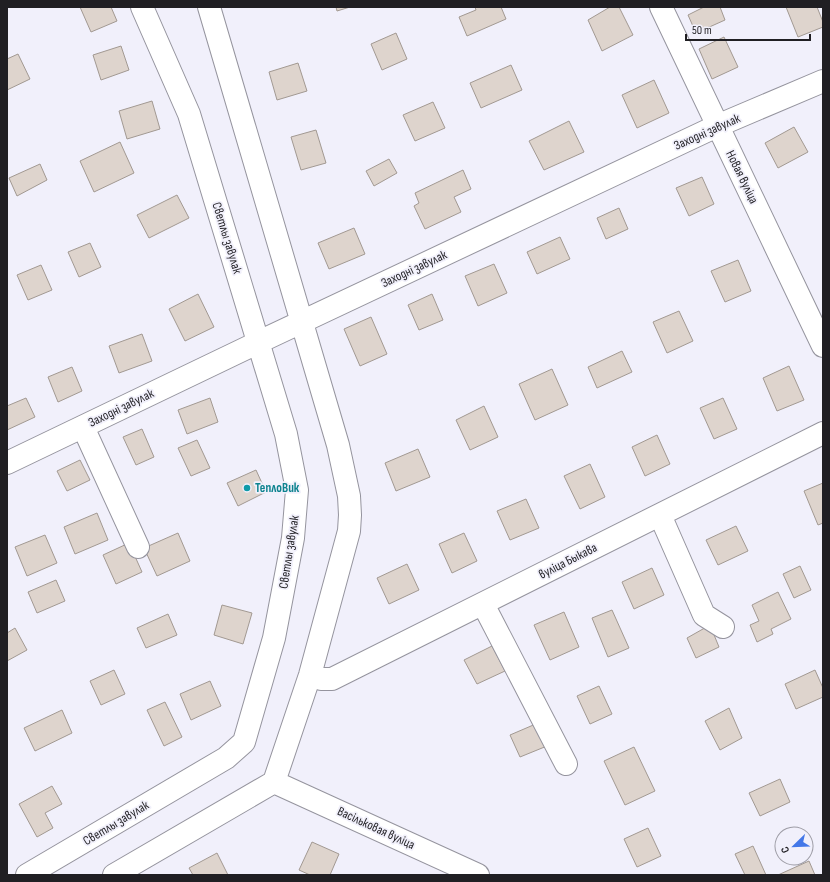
<svg xmlns="http://www.w3.org/2000/svg" width="830" height="882" viewBox="0 0 830 882" font-family="'Sofia Sans Condensed',sans-serif">
<style>
.building{fill:#ded4cd;stroke:#a29992}
.lines{fill:none;stroke-linecap:round;stroke-linejoin:round}
.minor-casing{stroke:#95949e;stroke-width:24}
.minor{stroke:#fff;stroke-width:22}
.culture-dot{fill:#0f9aa8;stroke:#f1f0fb;stroke-width:1.5}
.labels{text-anchor:middle;dominant-baseline:central;stroke-width:3.5;stroke-linejoin:round;paint-order:stroke}
.street-label{font-size:13px;fill:#201f23;stroke:#f1f0fb}
.culture-label{font-size:13px;font-weight:bold;fill:#0d838f;stroke:#f1f0fb;text-anchor:start}
</style>
<rect width="100%" height="100%" fill="#f1f0fb"/>
<path class="building" d="M 80,7 L 111,7 L 117,21 L 91,32 Z
M 336,7 L 350,7 L 337,11 Z
M 475,7 L 501,7 L 506,19 L 467,36 L 459,17 L 476,10 Z
M 610,7 L 619,7 L 633,35 L 602,51 L 588,20 Z
M 704,7 L 720,7 L 725,20 L 696,33 L 688,15 Z
M 786,7 L 817,7 L 823,22 L 823,27 L 798,37 Z
M 396,33 L 407,59 L 382,70 L 371,44 Z
M 724,37 L 738,67 L 712,79 L 699,49 Z
M 121,46 L 129,70 L 101,80 L 93,55 Z
M 18,54 L 30,79 L 7,90 L 7,59 Z
M 298,63 L 307,91 L 277,100 L 269,72 Z
M 511,65 L 522,90 L 481,108 L 470,83 Z
M 654,80 L 669,113 L 637,128 L 622,95 Z
M 152,101 L 160,129 L 127,139 L 119,111 Z
M 433,102 L 445,128 L 415,141 L 403,115 Z
M 569,121 L 584,152 L 544,170 L 529,141 Z
M 794,127 L 808,152 L 778,168 L 765,143 Z
M 316,130 L 326,163 L 301,170 L 291,137 Z
M 120,142 L 134,173 L 94,192 L 80,161 Z
M 389,159 L 397,173 L 374,186 L 366,171 Z
M 40,164 L 47,180 L 17,196 L 9,178 Z
M 463,170 L 471,189 L 454,197 L 461,212 L 425,229 L 414,206 L 419,203 L 415,193 Z
M 702,177 L 714,204 L 689,216 L 676,188 Z
M 177,195 L 189,218 L 149,238 L 137,215 Z
M 619,208 L 628,229 L 606,239 L 597,218 Z
M 354,228 L 365,254 L 329,269 L 318,243 Z
M 560,237 L 570,259 L 537,274 L 527,252 Z
M 90,243 L 101,267 L 79,277 L 68,252 Z
M 738,260 L 751,291 L 725,302 L 711,271 Z
M 494,264 L 507,293 L 478,306 L 465,276 Z
M 41,265 L 52,290 L 28,300 L 17,275 Z
M 198,294 L 214,327 L 185,341 L 169,309 Z
M 432,294 L 443,320 L 419,330 L 408,305 Z
M 679,311 L 693,341 L 667,353 L 653,322 Z
M 371,317 L 387,354 L 360,366 L 344,329 Z
M 142,334 L 152,361 L 119,373 L 109,346 Z
M 622,351 L 632,372 L 597,388 L 588,367 Z
M 789,366 L 804,400 L 777,411 L 763,378 Z
M 72,367 L 82,391 L 58,402 L 48,377 Z
M 552,369 L 568,405 L 535,420 L 519,384 Z
M 26,398 L 35,417 L 7,430 L 7,406 Z
M 210,398 L 218,422 L 187,434 L 178,410 Z
M 723,398 L 737,429 L 714,439 L 700,408 Z
M 484,406 L 498,437 L 470,450 L 456,420 Z
M 142,429 L 154,457 L 136,465 L 123,437 Z
M 657,435 L 670,464 L 645,476 L 632,447 Z
M 197,440 L 210,468 L 191,476 L 178,448 Z
M 418,449 L 430,477 L 396,491 L 385,463 Z
M 80,460 L 90,480 L 67,491 L 57,471 Z
M 590,464 L 605,497 L 580,509 L 564,476 Z
M 256,470 L 266,492 L 238,506 L 227,483 Z
M 823,483 L 823,523 L 818,525 L 804,491 Z
M 526,499 L 539,528 L 510,540 L 497,511 Z
M 97,513 L 108,540 L 75,554 L 64,527 Z
M 736,526 L 748,551 L 718,565 L 706,540 Z
M 178,533 L 190,561 L 157,576 L 144,548 Z
M 464,533 L 477,561 L 452,573 L 439,544 Z
M 45,535 L 57,563 L 27,576 L 15,547 Z
M 129,543 L 142,572 L 116,584 L 103,555 Z
M 407,564 L 419,590 L 389,604 L 377,578 Z
M 800,566 L 811,590 L 794,598 L 783,574 Z
M 652,568 L 664,595 L 634,609 L 622,582 Z
M 56,580 L 65,601 L 37,613 L 28,592 Z
M 778,592 L 791,619 L 771,629 L 773,634 L 757,642 L 750,625 L 759,621 L 752,605 Z
M 222,605 L 252,613 L 243,644 L 214,635 Z
M 612,610 L 629,648 L 608,657 L 592,618 Z
M 564,612 L 579,647 L 550,660 L 534,625 Z
M 168,614 L 177,635 L 146,648 L 137,628 Z
M 710,625 L 719,647 L 696,658 L 687,638 Z
M 15,628 L 27,650 L 7,661 L 7,633 Z
M 492,646 L 505,671 L 477,684 L 464,660 Z
M 114,670 L 125,694 L 101,705 L 90,681 Z
M 815,670 L 823,688 L 823,697 L 796,709 L 785,684 Z
M 210,681 L 221,706 L 191,720 L 180,694 Z
M 599,686 L 612,714 L 590,724 L 577,696 Z
M 165,702 L 182,737 L 164,746 L 147,710 Z
M 729,708 L 742,738 L 720,750 L 705,721 Z
M 62,710 L 72,733 L 35,751 L 24,728 Z
M 538,723 L 547,746 L 520,757 L 510,735 Z
M 634,747 L 655,791 L 625,805 L 604,761 Z
M 780,779 L 790,802 L 760,816 L 749,793 Z
M 52,786 L 62,804 L 45,813 L 53,828 L 37,837 L 19,804 Z
M 648,828 L 661,856 L 637,867 L 624,839 Z
M 312,842 L 339,854 L 330,875 L 310,875 L 299,870 Z
M 753,846 L 766,875 L 745,875 L 735,854 Z
M 217,853 L 228,875 L 193,875 L 189,868 Z
M 809,861 L 815,875 L 778,875 Z"/>
<g class="lines">
<g class="minor-casing">
<path id="minor" d="M 661,7 L 823,346
M 83,427 L 138,547
M 7,463 L 259,342 L 717,126 L 823,81
M 660,515 L 704,615 L 723,627
M 483,604 L 566,764
M 310,675 L 321,679 L 332,679 L 823,433
M 274,782 L 478,875
M 27,875 L 226,758 L 244,742 L 274,638 L 293,538 L 297,490 L 286,434 L 189,114 L 142,7
M 114,875 L 274,782 L 310,675 L 349,531 L 350,515 L 349,496 L 338,445 L 209,7"/>
</g>
<use href="#minor" class="minor"/>
</g>
<circle class="culture-dot" cx="247" cy="488" r="4"/>
<g class="labels">
<g class="street-label">
<text transform="translate(707 132) rotate(-24)">Заходні завулак</text>
<text transform="translate(742 177) rotate(64)">Новая вуліца</text>
<text transform="translate(227 238) rotate(73)">Светлы завулак</text>
<text transform="translate(414 269) rotate(-25)">Заходні завулак</text>
<text transform="translate(121 408) rotate(-26)">Заходні завулак</text>
<text transform="translate(289 552) rotate(-81)">Светлы завулак</text>
<text transform="translate(568 561) rotate(-27)">вуліца Быкава</text>
<text transform="translate(116 823) rotate(-31)">Светлы завулак</text>
<text transform="translate(376 828) rotate(25)">Васільковая вуліца</text>
</g>
<g class="culture-label">
<text x="255" y="488">ТеплоВик</text>
</g>
</g>
<rect width="830" height="882" fill="none" stroke="#201f23" stroke-width="16"/>
<g transform="translate(794 846) rotate(247)"><circle r="19" fill="#f1f0fb" stroke="#9d9ca5"/>
<path d="M0-3L7 15L0 10L-7 15Z" fill="#4377e8"/>
<text y="-6" font-size="11" font-weight="bold" text-anchor="middle" fill="#201f23">С</text>
</g>
<path d="M686 34v6h124v-6" fill="none" stroke="#201f23" stroke-width="2"/>
<text x="692" y="34" font-size="12" fill="#201f23" stroke="#f1f0fb" stroke-width="3" paint-order="stroke">50 m</text>
</svg>
